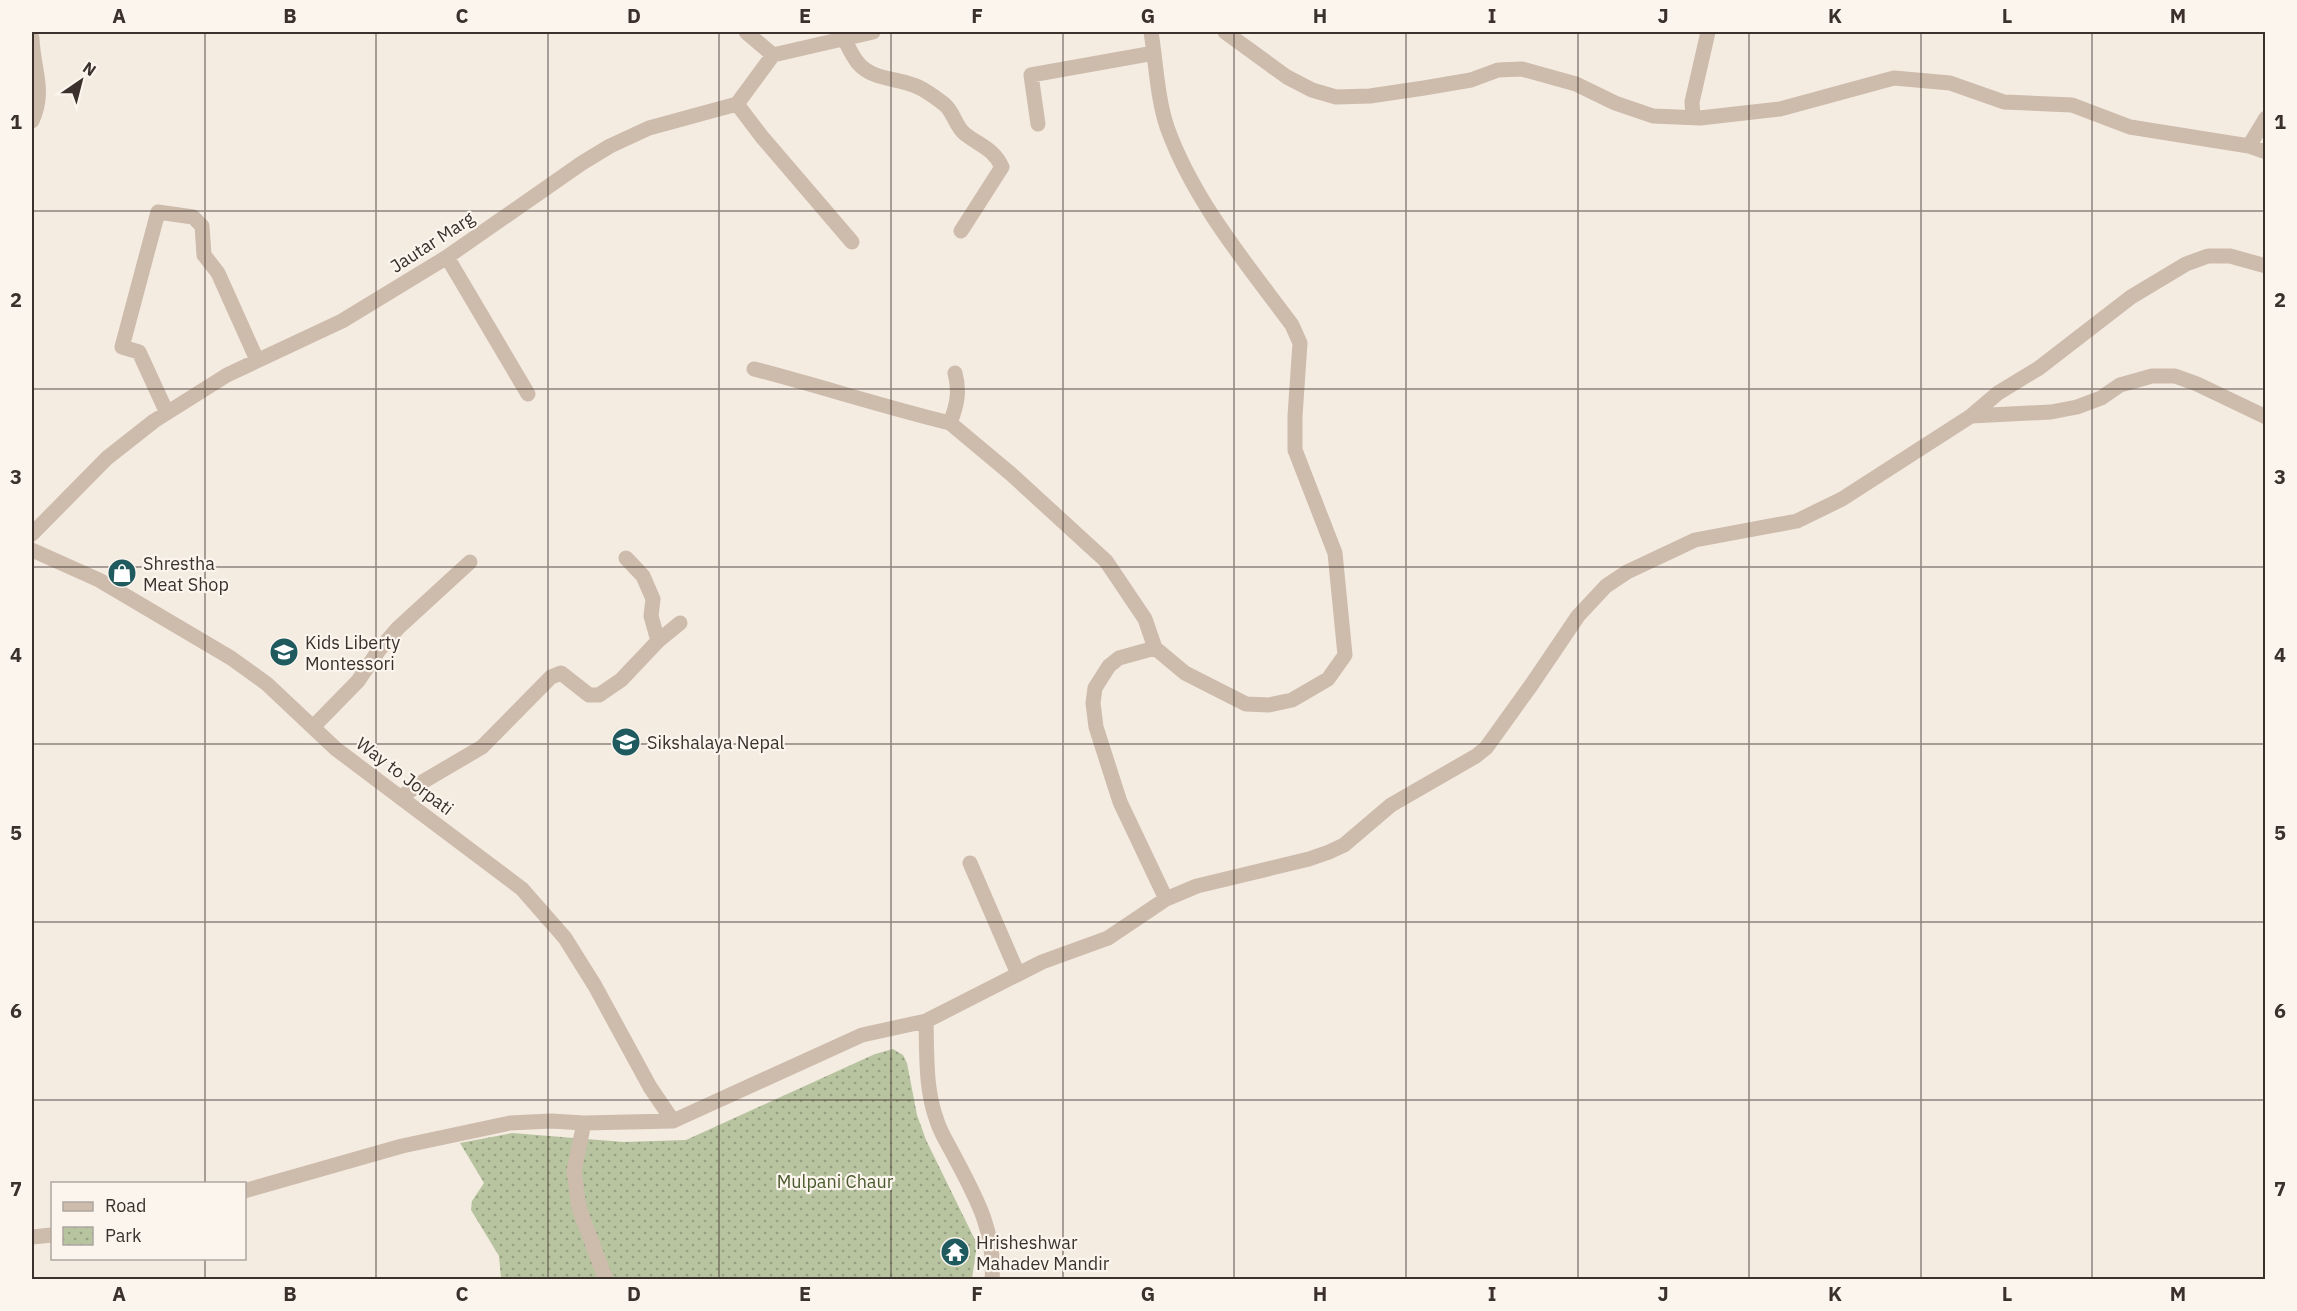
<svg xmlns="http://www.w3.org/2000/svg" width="2297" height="1311" viewBox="0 0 2297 1311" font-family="'IBM Plex Sans',sans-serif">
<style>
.park{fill:url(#park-dots)}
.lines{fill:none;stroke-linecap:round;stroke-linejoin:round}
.minor{stroke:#cdbbac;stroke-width:15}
.grid{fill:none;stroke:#3b302b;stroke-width:1.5;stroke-opacity:0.55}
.labels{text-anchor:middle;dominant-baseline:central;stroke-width:4.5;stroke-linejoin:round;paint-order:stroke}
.street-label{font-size:18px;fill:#3b302b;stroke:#fbf5ee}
.poi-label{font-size:18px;fill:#3b302b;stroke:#fbf5ee;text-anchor:start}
.park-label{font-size:18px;fill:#4a5a2e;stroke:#fbf5ee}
.neatline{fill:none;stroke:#3b302b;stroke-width:2}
.grid-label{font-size:20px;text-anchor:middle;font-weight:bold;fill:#3b302b}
</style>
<defs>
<pattern id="park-dots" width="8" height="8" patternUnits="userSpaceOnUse" patternTransform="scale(1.5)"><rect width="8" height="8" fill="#b8c4a0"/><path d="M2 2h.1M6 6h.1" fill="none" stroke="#97a083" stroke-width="1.8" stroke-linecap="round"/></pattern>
</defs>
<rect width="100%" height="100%" fill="#f4ebe1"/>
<path class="park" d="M 893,1049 L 903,1055 L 907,1063 L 917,1115 L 926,1140 L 977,1244 L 972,1279 L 501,1279 L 499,1256 L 471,1210 L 472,1201 L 484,1183 L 460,1143 L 512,1133 L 624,1142 L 686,1140 L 875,1054 Z"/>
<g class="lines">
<path class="minor" d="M 746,32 L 773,55
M 1151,32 C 1156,62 1157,97 1167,127 C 1193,200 1246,263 1292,325 L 1300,343 L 1295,416 L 1295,450 L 1335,553 L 1345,655 L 1328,679 L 1292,700 L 1269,705 L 1246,704 L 1185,673 L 1155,648
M 1225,32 L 1287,77 L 1312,90 L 1336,97 L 1370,96 L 1424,88 L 1471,80 L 1498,70 L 1522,69 L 1576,84 L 1615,103 L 1653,116 L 1700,118 L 1780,109 L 1894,78 L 1950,83 L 2004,102 L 2072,105 L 2130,127 L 2249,146 L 2266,152
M 32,38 C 33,70 46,90 32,121
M 844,39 C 848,46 852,56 858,63 C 871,79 895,78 913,85 C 923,88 935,97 944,104 C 954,112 955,126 965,134 C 979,145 994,149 1002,167 L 961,231
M 737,104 L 762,137 L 852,242
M 1693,117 L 1692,102 L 1708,32
M 1038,124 L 1031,75 L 1154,53
M 2249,146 L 2266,118
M 447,257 L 528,394
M 754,369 C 820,386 884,407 950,423
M 955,373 C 960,392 957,405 950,423 L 1011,474 L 1106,561 L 1145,619 L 1155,648 L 1119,658 L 1109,666 L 1095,688 L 1093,703 L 1096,727 L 1120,802 L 1166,899
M 167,413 L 139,352 L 122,347 L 158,212 L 193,217 L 202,226 L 204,255 L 218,273 L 257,360
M 1971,416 L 2051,412 L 2077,407 L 2101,398 L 2120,385 L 2152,376 L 2175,376 L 2197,384 L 2266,417
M 32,534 L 107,458 L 154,421 L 227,375 L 342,321 L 447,257 L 582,163 L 610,146 L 649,128 L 737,104 L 773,55 L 873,32
M 32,550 L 99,580 L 231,658 L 267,684 L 336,749 L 522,889 L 565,938 L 595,986 L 650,1087 L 673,1121
M 626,558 L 643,576 L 653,599 L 651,616 L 658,641
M 313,727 L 358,681 L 379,650 L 398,628 L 470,562
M 401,797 L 424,781 L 482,747 L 551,677 L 561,673 L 589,695 L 599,695 L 621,680 L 658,641 L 680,623
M 970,863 L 1018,974
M 926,1021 C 927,1054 925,1089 937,1121 C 940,1131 946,1141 951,1150 C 974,1194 996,1229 992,1280
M 584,1123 L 574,1171 L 579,1208 L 606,1280
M 244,1191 L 402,1146 L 510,1123 L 551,1121 L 584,1123 L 673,1121 L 862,1035 L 926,1021 L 1042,962 L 1108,938 L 1166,899 L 1197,886 L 1309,859 L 1329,852 L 1344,845 L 1391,805 L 1476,756 L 1486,748 L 1532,684 L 1578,616 L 1606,586 L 1627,572 L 1695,540 L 1797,521 L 1842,499 L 1971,416 L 1998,393 L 2039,368 L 2131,297 L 2186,264 L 2208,256 L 2230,256 L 2266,266
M 32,1237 L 52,1235"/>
</g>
<path class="grid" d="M 205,32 L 205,1184M 376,32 L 376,1280M 548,32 L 548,1280M 719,32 L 719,1280M 891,32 L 891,1280M 1063,32 L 1063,1280M 1234,32 L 1234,1280M 1406,32 L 1406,1280M 1578,32 L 1578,1280M 1749,32 L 1749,1280M 1921,32 L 1921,1280M 2092,32 L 2092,1280M 32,211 L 2266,211M 32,389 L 2266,389M 32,567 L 2266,567M 32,744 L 2266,744M 32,922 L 2266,922M 32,1100 L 2266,1100M 205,1258 L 205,1280"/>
<defs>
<g id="shop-disc" transform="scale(1.5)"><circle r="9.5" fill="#1f5a5e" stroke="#fbf5ee"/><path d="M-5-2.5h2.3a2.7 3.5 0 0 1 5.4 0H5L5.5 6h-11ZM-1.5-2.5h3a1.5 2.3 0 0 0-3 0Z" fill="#fff"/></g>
<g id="school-disc" transform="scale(1.5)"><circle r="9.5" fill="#1f5a5e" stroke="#fbf5ee"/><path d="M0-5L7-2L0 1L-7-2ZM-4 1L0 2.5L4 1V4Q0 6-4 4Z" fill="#fff"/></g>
<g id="temple-disc" transform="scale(1.5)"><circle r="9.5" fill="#1f5a5e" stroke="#fbf5ee"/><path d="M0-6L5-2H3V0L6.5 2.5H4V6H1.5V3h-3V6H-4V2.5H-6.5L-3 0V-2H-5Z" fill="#fff"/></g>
</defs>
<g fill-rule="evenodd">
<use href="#shop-disc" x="122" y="573"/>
<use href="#school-disc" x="284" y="652"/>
<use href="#school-disc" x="626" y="742"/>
<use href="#temple-disc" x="955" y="1252"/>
</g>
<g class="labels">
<g class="street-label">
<text transform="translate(432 242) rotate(-33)">Jautar Marg</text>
<text transform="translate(405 776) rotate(37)">Way to Jorpati</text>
</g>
<g class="poi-label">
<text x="143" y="563">Shrestha<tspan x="143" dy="21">Meat Shop</tspan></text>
<text x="305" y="642">Kids Liberty<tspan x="305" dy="21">Montessori</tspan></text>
<text x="647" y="742">Sikshalaya Nepal</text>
<text x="976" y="1242">Hrisheshwar<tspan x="976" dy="21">Mahadev Mandir</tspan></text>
</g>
<g class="park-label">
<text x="835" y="1181">Mulpani Chaur</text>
</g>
</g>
<rect width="2297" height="1311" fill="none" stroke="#fbf5ee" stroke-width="66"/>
<rect x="51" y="1182" width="195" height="78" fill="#fbf5ee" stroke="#aea6a0" stroke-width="1.5"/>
<rect x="63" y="1202" width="30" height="9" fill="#cdbbac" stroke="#aea6a0" stroke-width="1.5"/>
<text x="105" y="1212" font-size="18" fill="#3b302b">Road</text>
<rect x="63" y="1227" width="30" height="18" fill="url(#park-dots)" stroke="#aea6a0" stroke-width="1.5"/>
<text x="105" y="1242" font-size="18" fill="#3b302b">Park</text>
<g transform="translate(81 81) rotate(35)" stroke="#fbf5ee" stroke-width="4.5" paint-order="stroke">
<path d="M0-4.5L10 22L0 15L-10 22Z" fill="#3b302b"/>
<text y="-9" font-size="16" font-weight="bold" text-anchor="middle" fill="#3b302b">N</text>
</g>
<rect x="33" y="33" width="2231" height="1245" class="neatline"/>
<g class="grid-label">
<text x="119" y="23">A</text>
<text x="290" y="23">B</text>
<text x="462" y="23">C</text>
<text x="634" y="23">D</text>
<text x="805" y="23">E</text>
<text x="977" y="23">F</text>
<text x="1148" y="23">G</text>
<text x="1320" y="23">H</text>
<text x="1492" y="23">I</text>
<text x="1663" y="23">J</text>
<text x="1835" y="23">K</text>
<text x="2007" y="23">L</text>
<text x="2178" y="23">M</text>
<text x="16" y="129">1</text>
<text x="2280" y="129">1</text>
<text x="16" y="307">2</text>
<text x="2280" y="307">2</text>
<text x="16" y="484">3</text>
<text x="2280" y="484">3</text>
<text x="16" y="662">4</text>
<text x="2280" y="662">4</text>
<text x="16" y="840">5</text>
<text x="2280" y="840">5</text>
<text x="16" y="1018">6</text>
<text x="2280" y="1018">6</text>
<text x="16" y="1196">7</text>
<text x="2280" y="1196">7</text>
<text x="119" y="1301">A</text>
<text x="290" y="1301">B</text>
<text x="462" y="1301">C</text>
<text x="634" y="1301">D</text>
<text x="805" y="1301">E</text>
<text x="977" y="1301">F</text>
<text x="1148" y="1301">G</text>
<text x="1320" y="1301">H</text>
<text x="1492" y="1301">I</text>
<text x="1663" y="1301">J</text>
<text x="1835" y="1301">K</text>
<text x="2007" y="1301">L</text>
<text x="2178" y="1301">M</text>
</g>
</svg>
